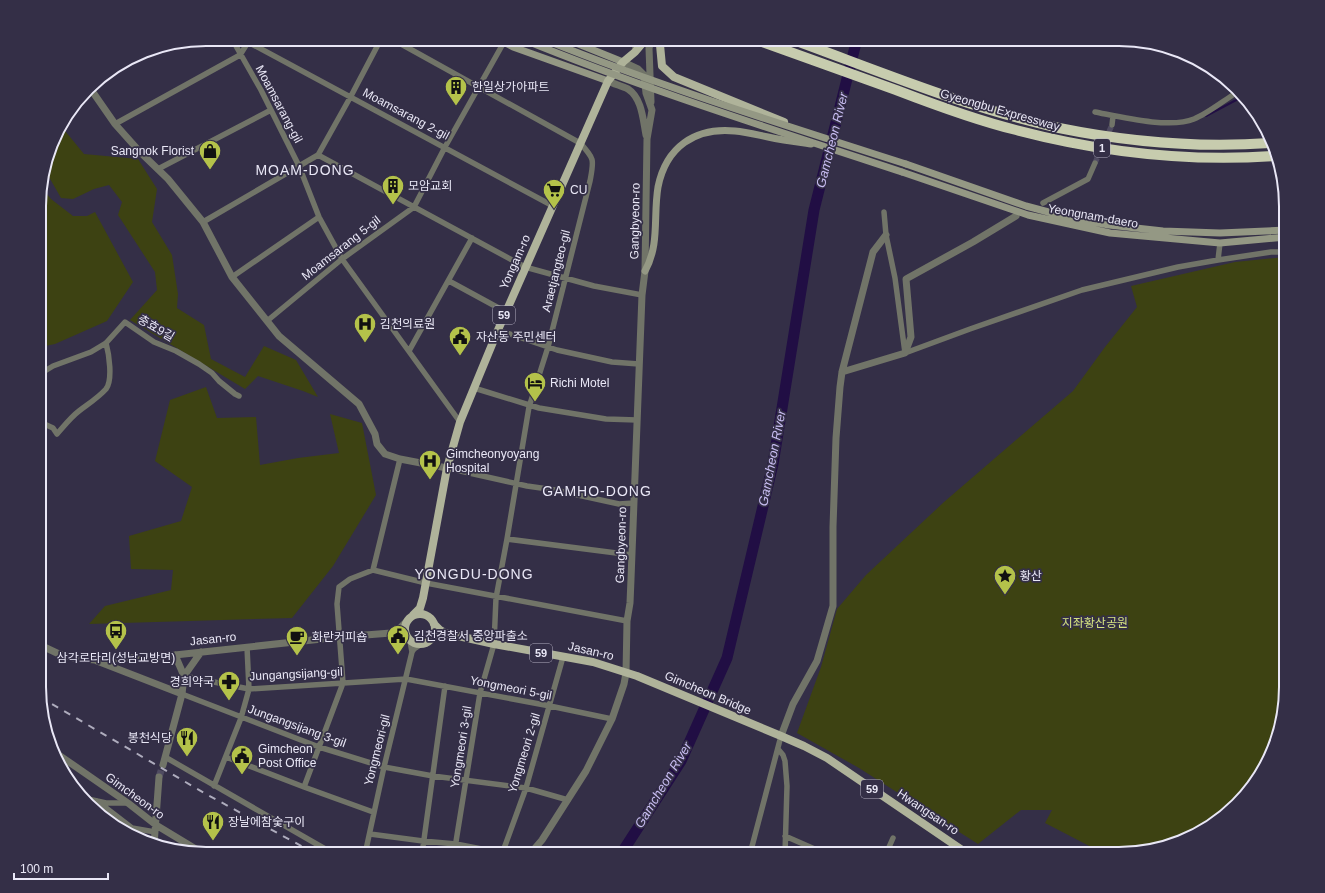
<svg xmlns="http://www.w3.org/2000/svg" width="1325" height="893" viewBox="0 0 1325 893" font-family="Helvetica,'Noto Sans KR',sans-serif">
<style>
.green{fill:#3d4212}
.lines{fill:none;stroke-linecap:round;stroke-linejoin:round}
.stream{stroke:#210e44;stroke-width:2}
.river{stroke:#210e44;stroke-width:11}
.minor-tunnel{stroke:#4f4b61;stroke-width:5.5;stroke-dasharray:5.5 3;stroke-linecap:butt}
.tertiary-tunnel{stroke:#4f4b61;stroke-width:7;stroke-dasharray:7 3.5;stroke-linecap:butt}
.minor{stroke:#717468;stroke-width:5.5}
.tertiary{stroke:#717468;stroke-width:7}
.secondary{stroke:#949884;stroke-width:7}
.primary{stroke:#afb39a;stroke-width:8}
.motorway{stroke:#c7ccae;stroke-width:10}
.rail{stroke:#aeacbd;stroke-width:2;stroke-dasharray:7 7;stroke-linecap:butt}
.secondary-bridge{stroke:#949884;stroke-width:7}
.labels{text-anchor:middle;dominant-baseline:central;stroke-width:3.5;stroke-linejoin:round;paint-order:stroke}
.shield{fill:#342f47;stroke:#b3b0c2;stroke-width:1}
.shield-label{font-size:11px;font-weight:bold;fill:#e9e7f6}
.poi-label{font-size:12px;fill:#e9e7f6;stroke:#342f47;text-anchor:start}
.street-label{font-size:12px;fill:#e9e7f6;stroke:#342f47}
.park-label{font-size:12px;fill:#d5e37f;stroke:#342f47}
.water-label{font-size:13px;font-style:italic;fill:#c9bef3;stroke:#342f47}
.quarter-label{font-size:14px;letter-spacing:1px;fill:#e9e7f6;stroke:#342f47}
.rim{fill:none;stroke:#e9e7f6;stroke-width:2}
</style>
<rect width="100%" height="100%" fill="#342f47"/>
<path class="green" d="M 61,126 L 84,154 L 138,159 L 157,189 L 152,222 L 172,255 L 178,294 L 177,308 L 204,325 L 211,359 L 245,377 L 264,346 L 296,360 L 318,397 L 303,391 L 258,376 L 245,389 L 130,320 L 157,290 L 155,272 L 118,215 L 122,202 L 109,185 L 94,189 L 73,199 L 61,198 L 45,170 L 56,132 Z
M 40,186 L 51,199 L 73,216 L 87,216 L 95,212 L 133,282 L 107,321 L 55,344 L 40,347 Z
M 1286,257 L 1286,698 L 1277,740 L 1258,780 L 1202,832 L 1131,853 L 1099,851 L 1045,823 L 1052,810 L 1021,810 L 978,844 L 859,768 L 797,733 L 821,667 L 837,609 L 866,575 L 944,502 L 1073,391 L 1105,347 L 1137,307 L 1131,286 L 1235,262 Z
M 206,387 L 217,418 L 256,417 L 260,465 L 298,458 L 339,453 L 330,414 L 362,423 L 376,495 L 333,566 L 292,618 L 89,624 L 105,606 L 171,590 L 173,570 L 131,569 L 129,536 L 181,521 L 192,487 L 155,461 L 170,400 Z"/>
<g class="lines">
<path class="stream" d="M 1206,116 L 1240,98"/>
<path class="river" d="M 621,854 L 681,761 L 727,658 L 773,464 L 814,210 L 857,39"/>
<path class="minor-tunnel" d="M 1095,163 L 1112,125"/>
<path class="tertiary-tunnel" d="M 159,777 L 163,765"/>
<path class="minor" d="M 232,39 L 261,90 L 299,166 L 319,217 L 342,259 L 460,422
M 392,39 L 580,143 C 595,159 594,160 590,181 L 548,347 L 529,407 L 507,539 L 496,598 L 494,644 L 480,693 L 454,854
M 248,42 L 553,206
M 635,52 L 635,39
M 1095,112 C 1121,117 1170,129 1194,119 C 1207,114 1223,101 1236,93
M 115,124 L 240,55 L 250,39
M 1112,125 L 1113,116
M 318,155 L 525,267 L 594,286 L 642,295
M 158,169 L 271,110
M 1043,203 L 1088,179 L 1095,163
M 884,212 L 886,235 L 895,278 L 905,353 L 970,329 L 1082,290 L 1178,267 L 1218,260 L 1220,243
M 203,222 L 318,155 L 351,96 L 381,39
M 1218,260 L 1271,252 L 1286,252
M 232,277 L 319,217
M 449,281 L 506,312
M 267,321 L 342,259 L 414,207 L 445,147 L 504,42
M 498,330 L 557,350 L 612,362 L 639,364
M 409,351 L 472,238
M 40,374 L 53,366 L 91,352 L 106,343 L 125,322 L 154,342 L 176,351 L 199,364 L 212,373 L 219,381 L 235,394 L 239,396
M 474,388 L 539,408 L 606,419 L 637,420
M 40,422 L 53,428 L 57,434 C 64,426 71,417 79,411 C 88,404 98,398 106,389 C 113,380 109,354 106,343
M 447,468 L 527,486 L 555,490 L 619,504 L 634,503
M 507,539 L 632,555
M 373,570 L 400,459
M 412,652 L 414,649 L 420,645
M 184,676 L 249,689 L 406,679 L 550,706 L 612,719
M 182,694 L 319,747 L 384,767 L 433,776 L 526,788 L 568,800
M 778,749 L 783,755 L 785,761 L 787,786 L 785,854
M 165,757 L 334,854
M 226,757 L 304,787 L 373,812
M 214,786 L 241,718 L 249,689 L 247,647
M 304,787 L 343,683 L 337,604 L 339,587 L 350,579 L 373,570 L 426,583 L 627,621
M 88,799 L 106,803 L 128,803
M 97,801 L 132,828 L 155,832
M 370,834 L 423,841 L 456,844 L 502,853
M 785,836 L 826,854
M 365,854 L 384,767 L 412,652 L 410,641
M 422,854 L 445,686
M 502,854 L 526,788 L 563,657
M 750,854 L 781,736
M 886,854 L 893,838"/>
<path class="tertiary" d="M 608,81 C 614,84 622,86 628,89 C 642,98 643,120 646,135
M 90,88 L 115,124 L 140,152 L 168,179 L 203,222 L 232,277 L 279,336 L 359,404 L 375,434 L 377,444 L 385,454 L 400,459 L 447,468
M 651,102 L 649,48 L 652,39
M 842,372 L 905,353 L 911,337 L 906,279 L 973,242 L 1016,216
M 391,633 L 399,629 L 406,622
M 40,645 L 59,654 L 74,658 L 95,660 L 175,655 L 340,637 L 391,633 L 407,638
M 175,655 L 184,676
M 97,661 L 182,694
M 781,736 L 793,704 L 817,661 L 833,606 L 833,527 L 836,438 L 840,387 L 842,372 L 873,252 L 886,235
M 56,753 L 128,803 L 156,825 L 204,854
M 163,765 L 182,694 L 184,676 L 201,652
M 154,845 L 159,777
M 530,854 L 542,840 L 586,771 L 612,719 L 624,684 L 626,673 L 627,621 L 630,603 L 631,579 L 642,295 L 645,271 L 647,139 L 652,110 L 646,93 L 644,75 L 638,69 L 623,62"/>
<path class="secondary" d="M 498,39 L 513,47 L 608,81
M 566,39 L 623,62
M 906,164 L 1026,206 L 1071,218 L 1109,225 L 1163,231 L 1220,233 L 1286,230
M 902,172 L 1028,215 L 1110,233 L 1220,243 L 1286,237
M 645,271 C 660,244 653,217 658,187 C 666,147 695,127 735,131 C 746,132 758,135 768,137 C 782,140 797,142 811,144"/>
<path class="primary" d="M 662,39 L 660,45 L 662,66 L 674,77 L 784,122
M405 629a15 15 0 1 1 30 0a15 15 0 1 1-30 0Z
M 413,615 L 420,608 L 423,598 L 447,468 L 460,422 L 498,330 L 608,81 L 623,62 L 635,52 L 646,39
M 434,624 L 440,630 L 445,633 L 494,644 L 593,662 L 637,676 L 781,736 L 804,746 L 827,758 L 968,854"/>
<path class="motorway" d="M 754,39 C 801,56 848,73 896,90 C 935,105 975,120 1016,130 C 1100,152 1187,162 1274,156
M 791,39 C 879,71 967,108 1059,128 C 1128,142 1200,148 1270,143"/>
<path class="rail" d="M 40,697 L 206,794 L 316,854"/>
<path class="secondary-bridge" d="M 522,39 C 647,90 775,130 902,172
M 543,39 C 662,87 784,125 906,164"/>
</g>
<defs>
<g id="building-pin" transform="scale(1.15)"><path d="M0 17L-7.5 6A9.5 9.5 0 1 1 7.5 6Z" fill="#b4c24a" stroke="#342f47"/><path d="M-4-6H4V6H1V3H-1V6H-4ZM-2.5-4.3h1.7v1.8h-1.7ZM.8-4.3h1.7v1.8H.8ZM-2.5-1h1.7V.8h-1.7ZM.8-1h1.7V.8H.8Z" fill="#111"/></g>
<g id="shop-pin" transform="scale(1.15)"><path d="M0 17L-7.5 6A9.5 9.5 0 1 1 7.5 6Z" fill="#b4c24a" stroke="#342f47"/><path d="M-5-2.5h2.3a2.7 3.5 0 0 1 5.4 0H5L5.5 6h-11ZM-1.5-2.5h3a1.5 2.3 0 0 0-3 0Z" fill="#111"/></g>
<g id="supermarket-pin" transform="scale(1.15)"><path d="M0 17L-7.5 6A9.5 9.5 0 1 1 7.5 6Z" fill="#b4c24a" stroke="#342f47"/><path d="M-6-5.5h2.5l.6 2H6L4.5 2H-2.5L-4.4-4H-6ZM-1.5 3.2a1.3 1.3 0 1 0 .1 0ZM3 3.2a1.3 1.3 0 1 0 .1 0Z" fill="#111"/></g>
<g id="hospital-pin" transform="scale(1.15)"><path d="M0 17L-7.5 6A9.5 9.5 0 1 1 7.5 6Z" fill="#b4c24a" stroke="#342f47"/><path d="M-5-5h3v3.5h4V-5h3V5h-3V1.5h-4V5h-3Z" fill="#111"/></g>
<g id="civic-pin" transform="scale(1.15)"><path d="M0 17L-7.5 6A9.5 9.5 0 1 1 7.5 6Z" fill="#b4c24a" stroke="#342f47"/><path d="M-.6-6.5H3V-4.5H.6V-3L4-1V1h2V6H-6V1h2V-1L-.6-3ZM-1.2 2.5V6h2.4V2.5Z" fill="#111"/></g>
<g id="hotel-pin" transform="scale(1.15)"><path d="M0 17L-7.5 6A9.5 9.5 0 1 1 7.5 6Z" fill="#b4c24a" stroke="#342f47"/><path d="M-6-4.5h1.5V1H6V5H4.5V3h-9V5H-6ZM-4 0a1.8 1.8 0 1 1 3.6 0ZM.5 0V-2.5h3Q6-2.5 6 0Z" fill="#111"/></g>
<g id="sight-pin" transform="scale(1.15)"><path d="M0 17L-7.5 6A9.5 9.5 0 1 1 7.5 6Z" fill="#b4c24a" stroke="#342f47"/><path d="M0-6L1.8-2.2L6-1.7L2.9 1.2L3.7 5.4L0 3.3L-3.7 5.4L-2.9 1.2L-6-1.7L-1.8-2.2Z" fill="#111"/></g>
<g id="bus-pin" transform="scale(1.15)"><path d="M0 17L-7.5 6A9.5 9.5 0 1 1 7.5 6Z" fill="#b4c24a" stroke="#342f47"/><path d="M-5-6H5V4H4V6H2V4H-2V6H-4V4H-5ZM-3.5-4V0h7V-4ZM-3.5 1.2v1.5H-2V1.2ZM2 1.2v1.5H3.5V1.2Z" fill="#111"/></g>
<g id="cafe-pin" transform="scale(1.15)"><path d="M0 17L-7.5 6A9.5 9.5 0 1 1 7.5 6Z" fill="#b4c24a" stroke="#342f47"/><path d="M-5.5-4.5H6V0H3Q3 3.5 0 3.5H-2.5Q-5.5 3.5-5.5 0ZM3-3.2v2h1.7v-2ZM-6 4.5H4V6H-6Z" fill="#111"/></g>
<g id="pharmacy-pin" transform="scale(1.15)"><path d="M0 17L-7.5 6A9.5 9.5 0 1 1 7.5 6Z" fill="#b4c24a" stroke="#342f47"/><path d="M-2-6h4v4h4v4h-4v4h-4v-4h-4v-4h4Z" fill="#111"/></g>
<g id="restaurant-pin" transform="scale(1.15)"><path d="M0 17L-7.5 6A9.5 9.5 0 1 1 7.5 6Z" fill="#b4c24a" stroke="#342f47"/><path d="M-5-6h1v4h1v-4h1v4h1v-4h1v5L-1.5 .5V6h-2V.5L-5-1ZM5-6V6H3V1.5H1.5Q1.5-4 5-6Z" fill="#111"/></g>
</defs>
<g fill-rule="evenodd">
<use href="#building-pin" x="456" y="87"/>
<use href="#shop-pin" x="210" y="151"/>
<use href="#building-pin" x="393" y="186"/>
<use href="#supermarket-pin" x="554" y="190"/>
<use href="#hospital-pin" x="365" y="324"/>
<use href="#civic-pin" x="460" y="337"/>
<use href="#hotel-pin" x="535" y="383"/>
<use href="#hospital-pin" x="430" y="461"/>
<use href="#sight-pin" x="1005" y="576"/>
<use href="#bus-pin" x="116" y="631"/>
<use href="#civic-pin" x="398" y="636"/>
<use href="#cafe-pin" x="297" y="637"/>
<use href="#pharmacy-pin" x="229" y="682"/>
<use href="#restaurant-pin" x="187" y="738"/>
<use href="#civic-pin" x="242" y="756"/>
<use href="#restaurant-pin" x="213" y="822"/>
</g>
<g class="labels">
<g class="shield">
<rect x="1094" y="139" width="16" height="18" rx="3"/>
<rect x="493" y="306" width="22" height="18" rx="3"/>
<rect x="530" y="644" width="22" height="18" rx="3"/>
<rect x="861" y="780" width="22" height="18" rx="3"/>
</g>
<g class="shield-label">
<text x="1102" y="148">1</text>
<text x="504" y="315">59</text>
<text x="541" y="653">59</text>
<text x="872" y="789">59</text>
</g>
<g class="poi-label">
<text x="472" y="87">한일상가아파트</text>
<text x="194" y="151" text-anchor="end">Sangnok Florist</text>
<text x="408" y="186">모암교회</text>
<text x="570" y="190">CU</text>
<text x="380" y="324">김천의료원</text>
<text x="476" y="337">자산동 주민센터</text>
<text x="550" y="383">Richi Motel</text>
<text x="446" y="454">Gimcheonyoyang<tspan x="446" dy="14">Hospital</tspan></text>
<text x="1020" y="576">황산</text>
<text x="414" y="636">김천경찰서 중앙파출소</text>
<text x="312" y="637">화란커피숍</text>
<text x="116" y="658" text-anchor="middle">삼각로타리(성남교방면)</text>
<text x="214" y="682" text-anchor="end">경희약국</text>
<text x="172" y="738" text-anchor="end">봉천식당</text>
<text x="258" y="749">Gimcheon<tspan x="258" dy="14">Post Office</tspan></text>
<text x="228" y="822">장날에참숯구이</text>
</g>
<g class="street-label">
<text transform="translate(279 104) rotate(62)">Moamsarang-gil</text>
<text transform="translate(1000 110) rotate(16)">Gyeongbu Expressway</text>
<text transform="translate(406 114) rotate(28)">Moamsarang 2-gil</text>
<text transform="translate(1093 216) rotate(10)">Yeongnam-daero</text>
<text transform="translate(635 221) rotate(-89)">Gangbyeon-ro</text>
<text transform="translate(341 248) rotate(-38)">Moamsarang 5-gil</text>
<text transform="translate(515 262) rotate(-66)">Yongam-ro</text>
<text transform="translate(556 271) rotate(-76)">Araetjangteo-gil</text>
<text transform="translate(156 328) rotate(30)">충효9길</text>
<text transform="translate(621 545) rotate(-88)">Gangbyeon-ro</text>
<text transform="translate(213 639) rotate(-6)">Jasan-ro</text>
<text transform="translate(591 651) rotate(13)">Jasan-ro</text>
<text transform="translate(296 674) rotate(-3)">Jungangsijang-gil</text>
<text transform="translate(511 688) rotate(11)">Yongmeori 5-gil</text>
<text transform="translate(708 693) rotate(23)">Gimcheon Bridge</text>
<text transform="translate(297 726) rotate(20)">Jungangsijang 3-gil</text>
<text transform="translate(461 747) rotate(-81)">Yongmeori 3-gil</text>
<text transform="translate(377 750) rotate(-76)">Yongmeori-gil</text>
<text transform="translate(524 753) rotate(-73)">Yongmeori 2-gil</text>
<text transform="translate(135 796) rotate(36)">Gimcheon-ro</text>
<text transform="translate(928 812) rotate(34)">Hwangsan-ro</text>
</g>
<g class="park-label">
<text x="1095" y="623">지좌황산공원</text>
</g>
<g class="water-label">
<text transform="translate(832 140) rotate(-76)">Gamcheon River</text>
<text transform="translate(772 458) rotate(-79)">Gamcheon River</text>
<text transform="translate(663 785) rotate(-59)">Gamcheon River</text>
</g>
<g class="quarter-label">
<text x="305" y="170">MOAM-DONG</text>
<text x="597" y="491">GAMHO-DONG</text>
<text x="474" y="574">YONGDU-DONG</text>
</g>
</g>
<path d="M0 0H1325V893H0ZM206 46H1119A160 160 0 0 1 1279 206V687A160 160 0 0 1 1119 847H206A160 160 0 0 1 46 687V206A160 160 0 0 1 206 46Z" fill="#342f47" fill-rule="evenodd"/>
<path class="rim" d="M206 46H1119A160 160 0 0 1 1279 206V687A160 160 0 0 1 1119 847H206A160 160 0 0 1 46 687V206A160 160 0 0 1 206 46Z"/>
<path d="M14 873v6h94v-6" fill="none" stroke="#e9e7f6" stroke-width="2"/>
<text x="20" y="873" font-size="12" fill="#e9e7f6" stroke="#342f47" stroke-width="3" paint-order="stroke">100 m</text>
</svg>
